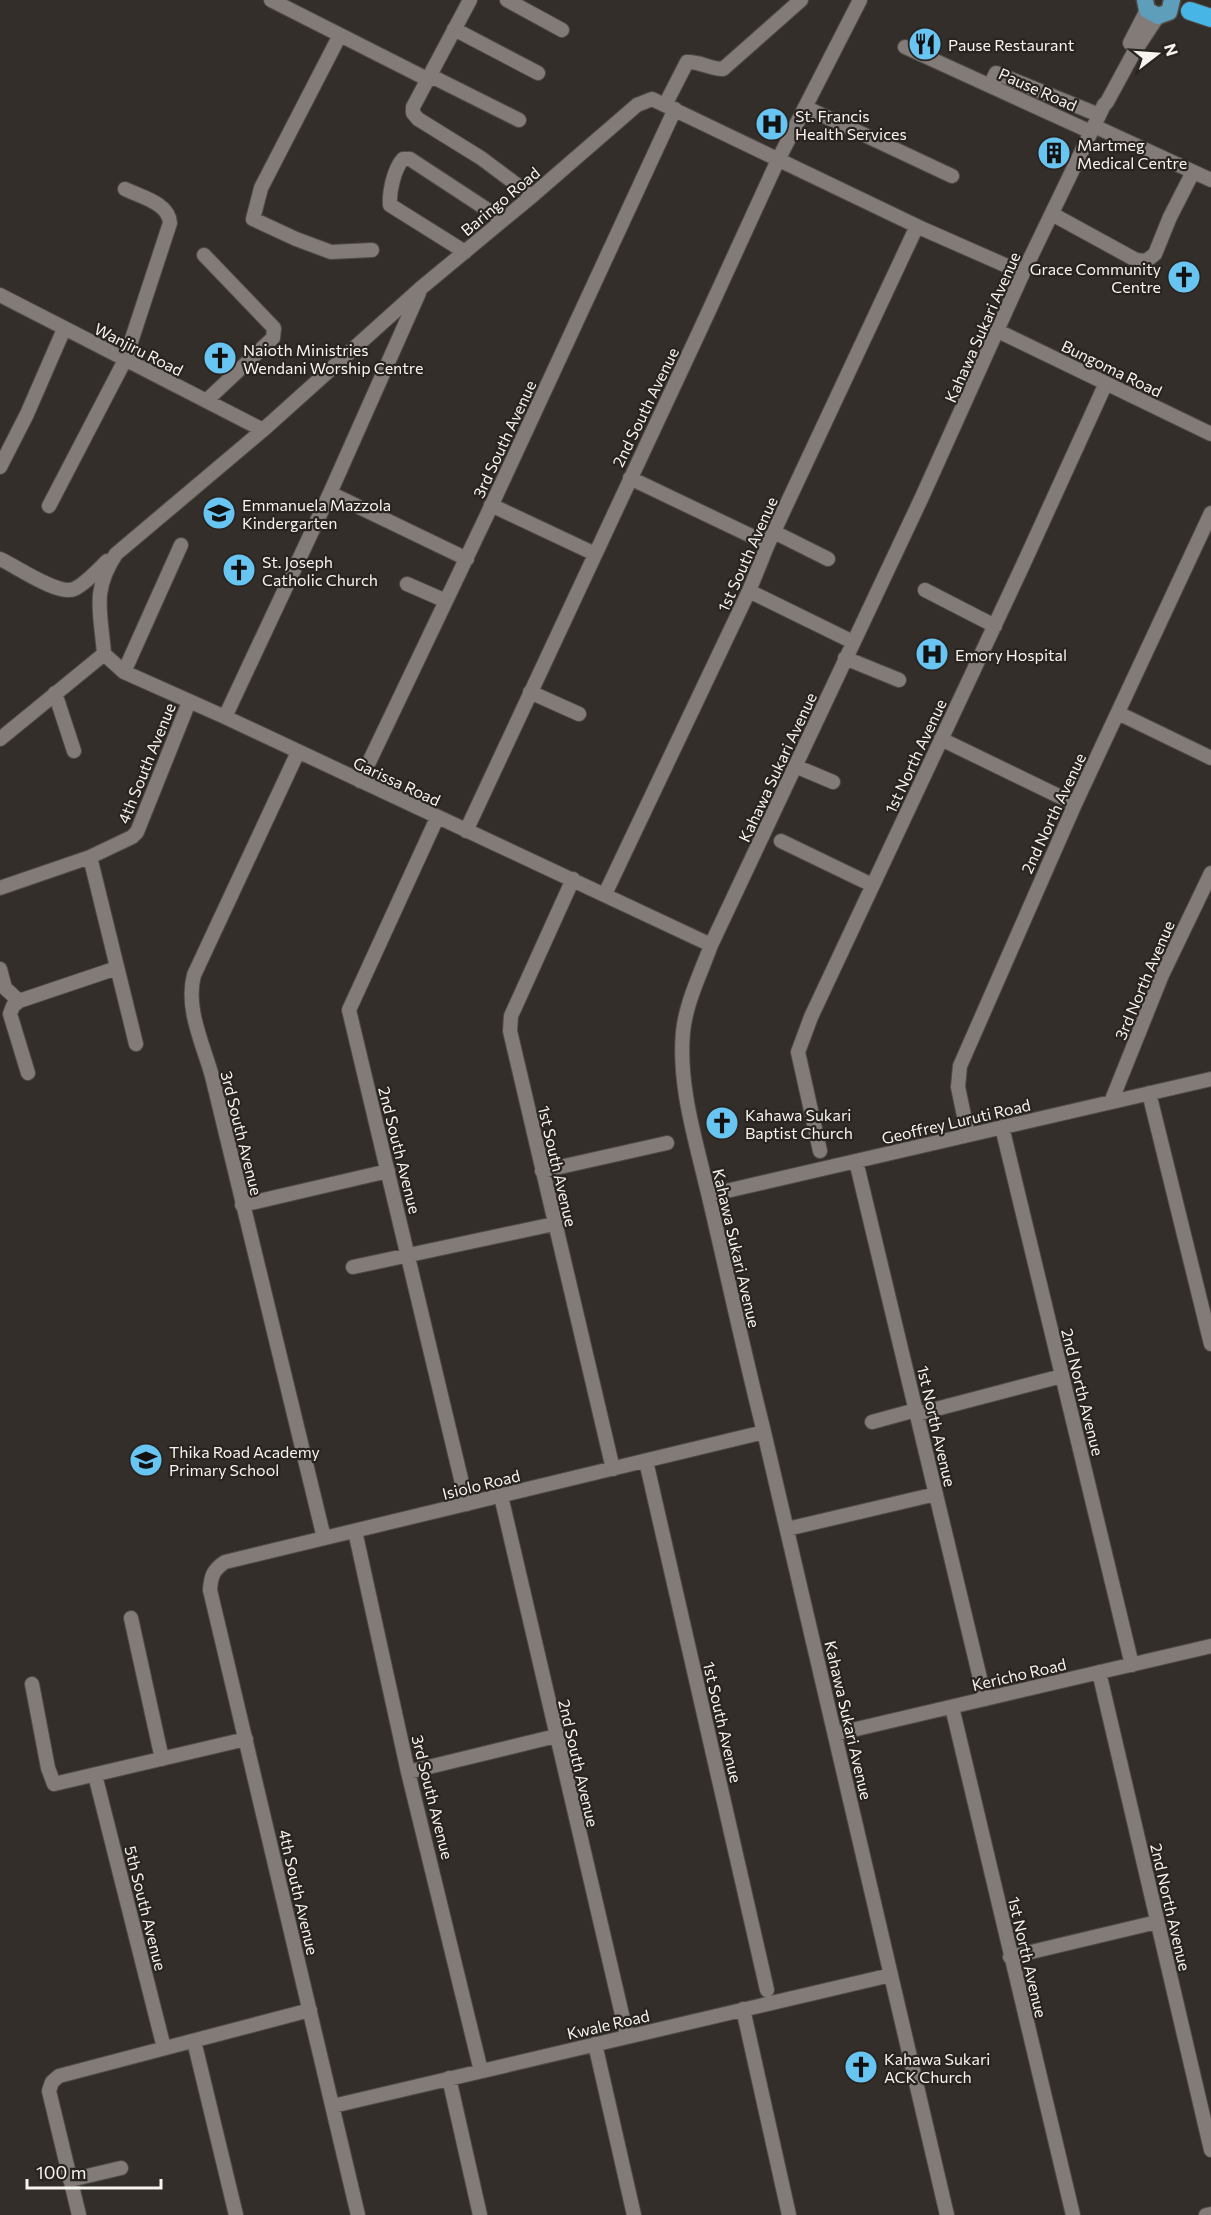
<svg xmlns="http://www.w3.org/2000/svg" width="1211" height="2215" viewBox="0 0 1211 2215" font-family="Commissioner,sans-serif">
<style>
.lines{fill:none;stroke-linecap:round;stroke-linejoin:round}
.minor-casing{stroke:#504b47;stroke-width:16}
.major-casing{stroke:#504b47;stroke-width:19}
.highway-casing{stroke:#504b47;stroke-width:20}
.minor{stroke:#827b77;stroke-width:14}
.major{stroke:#5f9eba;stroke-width:16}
.highway{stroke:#47b6e7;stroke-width:18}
.labels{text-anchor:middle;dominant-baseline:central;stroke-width:4.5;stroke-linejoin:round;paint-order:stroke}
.poi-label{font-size:16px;fill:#f6f3f0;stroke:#292420;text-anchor:start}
.street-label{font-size:16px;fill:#f6f3f0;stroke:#292420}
</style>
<rect width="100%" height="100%" fill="#332e2a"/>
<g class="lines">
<g class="minor-casing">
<path id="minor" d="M 271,0 L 429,80
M 470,0 L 413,107 L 413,113 L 418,119 L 481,158 L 532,196
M 507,0 L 562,30
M 454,29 L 538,73
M 340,35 L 261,188 L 253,219 L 296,239 L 331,252 L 372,250
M 1130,43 L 1147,10
M 905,47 L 1091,132
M 431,76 L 519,120
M 990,86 L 996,73 L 1099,115
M 665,105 L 687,62 C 699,61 710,69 723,69 L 801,0
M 805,107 L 952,176
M 1094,126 L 1211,180
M 1052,214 L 1136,260 L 1146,261 L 1155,254 L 1170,217 L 1193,172
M 465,252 L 390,205 C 389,192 394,169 403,159 L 410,159 L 503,220
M 204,255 L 274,328 L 273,338 L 206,401
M 0,295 L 263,430
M 998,331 L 1211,434
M 0,467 L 27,414 L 64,329
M 630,478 L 768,544
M 330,493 L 467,559
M 491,505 L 595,554
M 49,506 L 125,360 L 170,223 C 169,203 141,197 125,189
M 774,532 L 828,559
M 0,559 C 16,566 58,596 74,589 C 84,585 99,569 107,561
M 407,584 L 446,601
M 925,590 L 995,626
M 749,591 L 853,642
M 845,658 L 899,680
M 124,672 L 181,545
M 530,692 L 579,714
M 55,693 L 74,751
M 1118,713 L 1211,758
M 225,717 L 330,493 L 419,293
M 0,739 L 104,654
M 941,739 L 1075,804
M 298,752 L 194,975 C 185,1008 203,1044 212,1076 L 324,1538
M 795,766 L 833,782
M 360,781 L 487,515 L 675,109
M 437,818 L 349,1010 L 467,1504
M 466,831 L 701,328 L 778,160 L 860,0
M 781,841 L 872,885
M 90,857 L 136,1044
M 573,879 L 511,1016 L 510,1031 L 613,1469
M 0,888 L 90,857 L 132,837 L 137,832 L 189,702
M 605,894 L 749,591 L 768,544 L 917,226
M 711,945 L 225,717 L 124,672 L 104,654 C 101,612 91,592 116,554 L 263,430 L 421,288 L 532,196 L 637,105 L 652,99 L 923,229 L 1023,273
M 0,969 L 5,988 L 19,1001
M 28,1073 L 10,1014 L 13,1006 L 19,1001 L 117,968
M 1149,1093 L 1211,1344
M 1111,1102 L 1162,975 L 1211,873
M 1002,1127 L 1132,1665
M 968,1135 L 958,1087 L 960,1066 L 1075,804 L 1211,513
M 820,1151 L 798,1052 L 811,1017 L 1023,565 L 1106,383
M 856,1161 L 985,1699
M 542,1171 L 667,1143
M 709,1195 L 1211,1079
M 242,1205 L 388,1171
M 353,1267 L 554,1224
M 917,1414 L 1062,1376
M 872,1422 L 916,1410
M 646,1461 L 767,1990
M 501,1496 L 627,2036
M 787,1529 L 936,1494
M 355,1531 L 408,1772 L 481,2071
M 131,1618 L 162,1759
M 1099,1672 L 1211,2150
M 32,1684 L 48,1768 L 54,1784 L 246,1739
M 952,1707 L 1073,2215
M 835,1734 L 1211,1646
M 408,1772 L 556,1736
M 95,1775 L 164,2048
M 1010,1957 L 1157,1922
M 743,2009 L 789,2215
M 194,2041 L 236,2215
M 595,2044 L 634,2215
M 449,2078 L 480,2215
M 333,2106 L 891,1975
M 70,2180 L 121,2168
M 79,2215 L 49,2091 L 52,2082 L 59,2076 L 310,2010
M 358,2215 L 210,1590 C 211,1576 213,1570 225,1562 L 764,1432
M 947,2215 L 764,1432 C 744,1353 727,1273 708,1193 C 696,1141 678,1086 683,1032 C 686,1002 701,973 711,945 L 922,497 L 1023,273 L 1104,105 L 1107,102 L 1133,54 L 1158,16
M 1206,2215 L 1211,2214"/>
</g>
<g class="major-casing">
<path id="major" d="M 1145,0 L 1147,10 L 1158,16 L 1169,12 L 1172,0"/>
</g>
<g class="highway-casing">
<path id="highway" d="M 1190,11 L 1211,18"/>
</g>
<use href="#minor" class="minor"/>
<use href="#major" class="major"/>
<use href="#highway" class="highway"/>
</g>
<defs>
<g id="restaurant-disc" transform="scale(1.725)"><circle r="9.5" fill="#68c4f0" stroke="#292420"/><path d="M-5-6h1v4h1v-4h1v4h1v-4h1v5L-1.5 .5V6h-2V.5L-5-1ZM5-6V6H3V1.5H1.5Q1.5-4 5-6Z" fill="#111"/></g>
<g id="hospital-disc" transform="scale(1.725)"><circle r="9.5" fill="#68c4f0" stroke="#292420"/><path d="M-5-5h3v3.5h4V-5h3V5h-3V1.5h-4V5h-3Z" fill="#111"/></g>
<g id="building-disc" transform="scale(1.725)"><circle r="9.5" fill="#68c4f0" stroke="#292420"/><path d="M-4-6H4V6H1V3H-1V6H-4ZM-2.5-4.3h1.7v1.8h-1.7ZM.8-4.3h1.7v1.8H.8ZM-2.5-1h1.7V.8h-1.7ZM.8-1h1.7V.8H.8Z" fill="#111"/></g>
<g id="church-disc" transform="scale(1.725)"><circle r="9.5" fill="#68c4f0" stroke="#292420"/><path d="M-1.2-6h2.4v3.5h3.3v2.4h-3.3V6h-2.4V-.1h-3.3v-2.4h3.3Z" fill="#111"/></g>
<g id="school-disc" transform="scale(1.725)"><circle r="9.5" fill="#68c4f0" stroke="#292420"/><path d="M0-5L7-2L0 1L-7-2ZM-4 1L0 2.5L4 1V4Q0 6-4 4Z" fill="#111"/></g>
</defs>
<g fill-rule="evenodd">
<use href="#restaurant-disc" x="925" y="44"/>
<use href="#hospital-disc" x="772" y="124"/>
<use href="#building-disc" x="1054" y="153"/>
<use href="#church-disc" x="1184" y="277"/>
<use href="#church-disc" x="220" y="358"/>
<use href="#school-disc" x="219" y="513"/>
<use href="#church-disc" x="239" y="570"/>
<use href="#hospital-disc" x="932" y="654"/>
<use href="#church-disc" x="722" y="1123"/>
<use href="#school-disc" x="146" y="1460"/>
<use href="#church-disc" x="861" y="2067"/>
</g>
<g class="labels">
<g class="poi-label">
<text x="948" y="44">Pause Restaurant</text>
<text x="795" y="115">St. Francis<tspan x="795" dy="18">Health Services</tspan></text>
<text x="1077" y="144">Martmeg<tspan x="1077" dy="18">Medical Centre</tspan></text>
<text x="1161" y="268" text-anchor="end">Grace Community<tspan x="1161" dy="18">Centre</tspan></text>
<text x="243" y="349">Naioth Ministries<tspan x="243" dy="18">Wendani Worship Centre</tspan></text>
<text x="242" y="504">Emmanuela Mazzola<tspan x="242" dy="18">Kindergarten</tspan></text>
<text x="262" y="561">St. Joseph<tspan x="262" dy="18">Catholic Church</tspan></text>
<text x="955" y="654">Emory Hospital</text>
<text x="745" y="1114">Kahawa Sukari<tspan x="745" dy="18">Baptist Church</tspan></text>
<text x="169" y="1451">Thika Road Academy<tspan x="169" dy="18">Primary School</tspan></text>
<text x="884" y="2058">Kahawa Sukari<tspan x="884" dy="18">ACK Church</tspan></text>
</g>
<g class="street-label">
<text transform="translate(1038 89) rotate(24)">Pause Road</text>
<text transform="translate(500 201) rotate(-40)">Baringo Road</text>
<text transform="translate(982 327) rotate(-66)">Kahawa Sukari Avenue</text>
<text transform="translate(139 349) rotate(27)">Wanjiru Road</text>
<text transform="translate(1112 368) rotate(26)">Bungoma Road</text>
<text transform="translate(645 407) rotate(-64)">2nd South Avenue</text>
<text transform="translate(504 439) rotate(-65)">3rd South Avenue</text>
<text transform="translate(747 554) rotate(-66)">1st South Avenue</text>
<text transform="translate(915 756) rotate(-65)">1st North Avenue</text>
<text transform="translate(146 763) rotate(-68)">4th South Avenue</text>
<text transform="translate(777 767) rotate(-65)">Kahawa Sukari Avenue</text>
<text transform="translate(397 781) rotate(25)">Garissa Road</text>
<text transform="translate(1053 813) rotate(-65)">2nd North Avenue</text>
<text transform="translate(1144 980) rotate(-67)">3rd North Avenue</text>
<text transform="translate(956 1121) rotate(-13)">Geoffrey Luruti Road</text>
<text transform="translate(242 1133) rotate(76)">3rd South Avenue</text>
<text transform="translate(400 1150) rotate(76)">2nd South Avenue</text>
<text transform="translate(558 1166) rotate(77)">1st South Avenue</text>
<text transform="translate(737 1248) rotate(77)">Kahawa Sukari Avenue</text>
<text transform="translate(1083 1392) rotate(76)">2nd North Avenue</text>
<text transform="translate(937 1426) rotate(77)">1st North Avenue</text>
<text transform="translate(481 1484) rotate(-14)">Isiolo Road</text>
<text transform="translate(1019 1674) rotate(-13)">Kericho Road</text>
<text transform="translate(849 1720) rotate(77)">Kahawa Sukari Avenue</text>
<text transform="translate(723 1722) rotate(77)">1st South Avenue</text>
<text transform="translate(579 1763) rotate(77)">2nd South Avenue</text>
<text transform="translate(433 1797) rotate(76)">3rd South Avenue</text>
<text transform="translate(299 1892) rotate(77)">4th South Avenue</text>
<text transform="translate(1171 1907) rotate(77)">2nd North Avenue</text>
<text transform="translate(146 1908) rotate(76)">5th South Avenue</text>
<text transform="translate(1028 1957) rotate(77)">1st North Avenue</text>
<text transform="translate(608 2024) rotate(-13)">Kwale Road</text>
</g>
</g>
<g transform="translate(1157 54) rotate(73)" stroke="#292420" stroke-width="4.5" paint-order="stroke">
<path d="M0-4.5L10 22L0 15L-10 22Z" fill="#f6f3f0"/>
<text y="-9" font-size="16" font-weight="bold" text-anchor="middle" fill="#f6f3f0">N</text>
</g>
<path d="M27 2179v9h134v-9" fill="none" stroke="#f6f3f0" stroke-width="3"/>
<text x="36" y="2179" font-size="18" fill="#f6f3f0" stroke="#292420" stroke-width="4.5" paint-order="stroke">100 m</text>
</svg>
